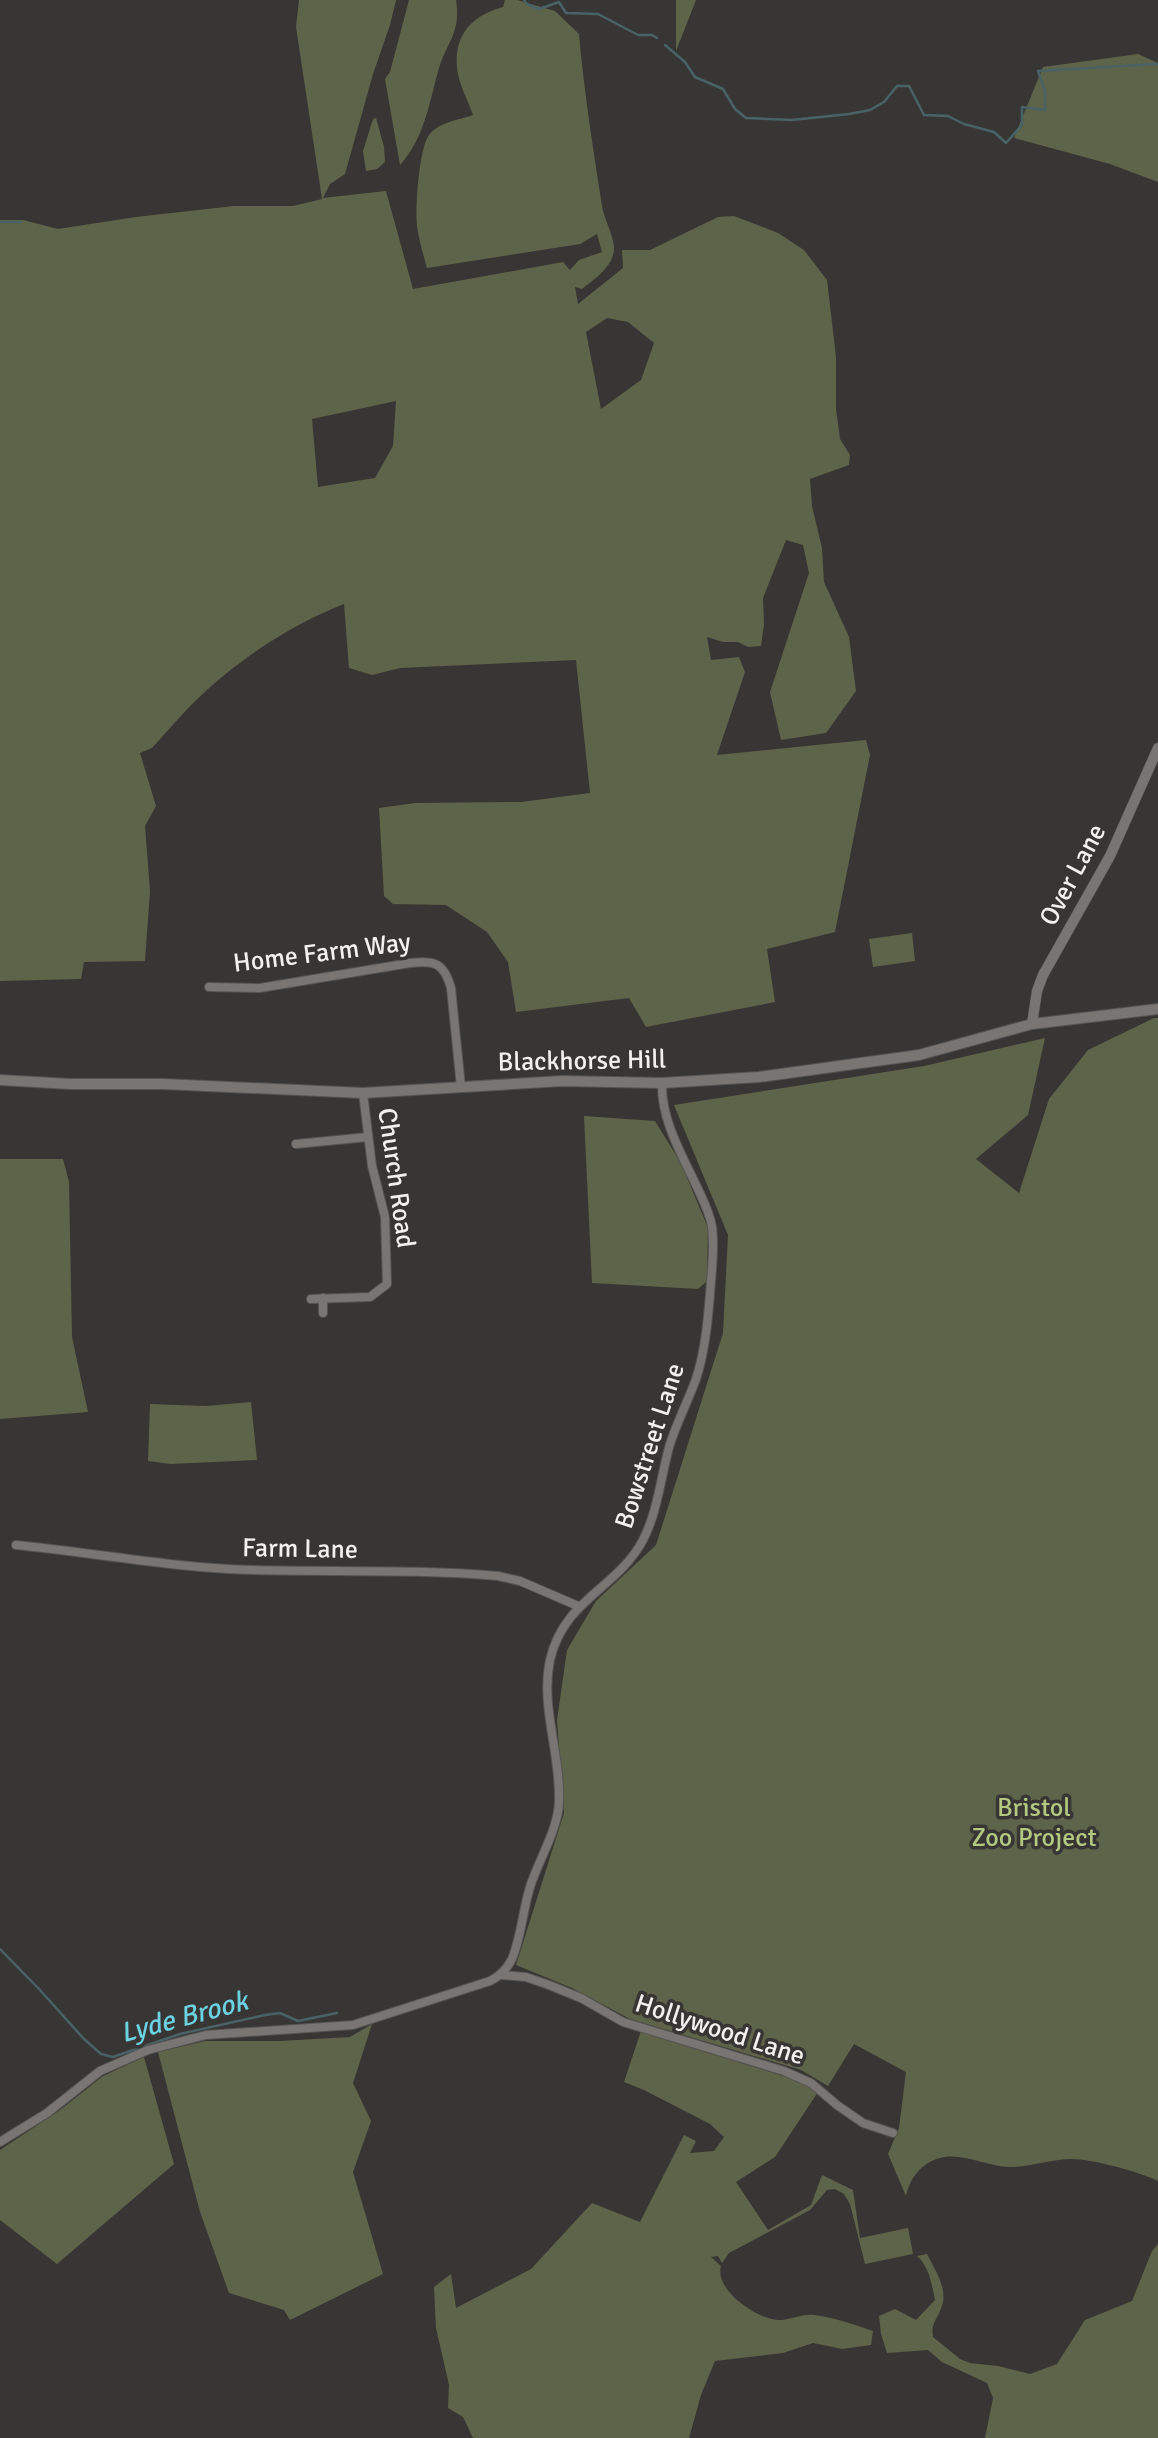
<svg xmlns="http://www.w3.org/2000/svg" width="1158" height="2438" viewBox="0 0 1158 2438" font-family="Signika,sans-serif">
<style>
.green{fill:#5d6449;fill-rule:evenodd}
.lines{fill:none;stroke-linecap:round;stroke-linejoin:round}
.stream{stroke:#496265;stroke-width:2.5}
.minor-casing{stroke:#565453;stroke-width:10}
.tertiary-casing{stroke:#565453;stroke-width:11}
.secondary-casing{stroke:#565453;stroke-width:12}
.minor{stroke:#787573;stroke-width:8}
.tertiary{stroke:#787573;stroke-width:10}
.secondary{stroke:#787573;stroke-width:10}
.labels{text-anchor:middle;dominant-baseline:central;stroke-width:7;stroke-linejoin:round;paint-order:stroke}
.street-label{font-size:26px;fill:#f2f1f0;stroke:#383634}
.park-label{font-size:26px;fill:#b5c87f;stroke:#383634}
.water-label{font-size:28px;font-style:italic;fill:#6bd2e2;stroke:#383634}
</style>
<rect width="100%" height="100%" fill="#383634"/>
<path class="green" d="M 299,0 L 396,0 L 390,25 L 373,74 L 345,174 L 330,184 L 323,198 L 386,191 L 413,289 L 563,262 L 570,270 L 579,260 L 602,252 L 597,234 L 580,244 L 427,268 C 423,254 419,240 417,226 C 415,207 419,149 429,135 C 439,122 459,120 473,115 C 468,100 458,83 457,67 C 454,34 473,15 503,7 L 505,0 L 517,0 L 555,11 L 579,34 C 584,91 593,148 602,206 C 604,219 613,234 614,247 C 615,265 595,279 582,289 L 575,287 L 578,304 L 623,268 L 622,250 L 650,250 L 718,217 L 734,216 L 778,233 L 804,250 L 827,280 L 836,357 L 836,409 L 840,439 L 850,455 L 849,465 L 810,479 L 812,506 L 822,548 L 824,582 L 849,637 L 856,691 L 826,733 L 781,740 L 770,692 L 809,573 L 803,545 L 786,540 L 763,598 L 764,624 L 761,646 L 748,647 L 738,642 L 723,642 L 707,637 L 711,660 L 739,657 L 745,672 L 717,755 L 866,740 L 870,755 L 835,932 L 767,949 L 775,1002 L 646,1027 L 629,998 L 516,1012 L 508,962 L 487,932 L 446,905 L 393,904 L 384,896 L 379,808 L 415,803 L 521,802 L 590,793 L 576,660 L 400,668 L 372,675 L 349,668 L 344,604 C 298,622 253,650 216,682 C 192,702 172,726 152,748 L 140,753 L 156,806 L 145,826 L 150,891 L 145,961 L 84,962 L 81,979 L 0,981 L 0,220 L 23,220 L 58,229 L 136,217 L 234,206 L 293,206 L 322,199 L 296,27 ZM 607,318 L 628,322 L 654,343 L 641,380 L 601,409 L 586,332 ZM 396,401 L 393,446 L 375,478 L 318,487 L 312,419 Z
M 409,0 L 456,0 C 461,32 448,40 439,68 C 429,103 425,137 400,165 L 385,79 L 390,72 Z
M 676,0 L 696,0 L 676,51 Z
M 1138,54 L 1158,63 L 1158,182 L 1110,164 L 1014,138 L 1043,67 Z
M 376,118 L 384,147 L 385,162 L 377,169 L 366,171 L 363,151 L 373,119 Z
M 912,933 L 915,961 L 873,967 L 869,939 Z
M 1154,1018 L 1158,1018 L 1158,2181 C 1140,2172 1090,2158 1069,2159 C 1049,2160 1029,2167 1010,2167 C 987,2167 963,2152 940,2158 C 921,2163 910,2178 906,2196 L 888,2154 L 899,2128 L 906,2072 L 854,2044 L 828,2086 L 801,2070 L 630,2019 L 572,1988 L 516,1965 L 564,1813 L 557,1720 L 567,1650 L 596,1601 L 656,1545 L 723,1333 L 728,1235 L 674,1105 L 924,1066 L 1045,1038 L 1028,1115 L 976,1159 L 1019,1193 L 1049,1099 L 1088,1050 Z
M 584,1116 L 655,1121 L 681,1163 L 708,1228 L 707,1281 L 698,1289 L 592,1283 Z
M 0,1159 L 63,1159 L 69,1182 L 72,1337 L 88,1412 L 0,1419 Z
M 251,1402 L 257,1460 L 171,1464 L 148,1461 L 150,1404 L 206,1406 Z
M 372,2024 L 353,2083 L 371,2121 L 353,2172 L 383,2274 L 290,2320 L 284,2310 L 229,2293 L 200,2212 L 158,2052 L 205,2041 L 280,2041 L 350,2037 Z
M 641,2031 L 796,2080 L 818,2092 L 775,2157 L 736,2182 L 768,2230 L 811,2205 L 822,2175 L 853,2190 L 860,2238 L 908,2228 L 913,2254 L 865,2264 L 850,2204 L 844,2194 L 835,2189 L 827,2190 L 810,2210 L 729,2253 L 722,2263 L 718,2256 L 711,2257 L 721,2266 C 714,2290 757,2319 778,2320 C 791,2320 802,2313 815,2315 C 835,2318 853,2324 873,2331 L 871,2345 L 842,2349 L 813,2343 L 783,2353 L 715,2361 L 701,2395 L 689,2438 L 473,2438 L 463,2417 L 448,2408 L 449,2385 L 436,2328 L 434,2287 L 451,2274 L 456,2308 L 531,2269 L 592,2203 L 640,2222 L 684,2135 L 696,2141 L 690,2153 L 714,2151 L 724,2137 L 710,2124 L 644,2090 L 624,2082 Z
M 144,2057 L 174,2164 L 57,2264 L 0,2220 L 0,2150 L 60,2110 L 103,2076 Z
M 1158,2244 L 1158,2438 L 985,2438 L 993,2398 L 987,2383 L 942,2362 L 928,2350 L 887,2353 L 881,2334 L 879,2316 L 895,2309 L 916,2320 L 935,2300 C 932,2285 929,2266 917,2256 L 927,2254 C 936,2272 950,2291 940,2311 C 935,2322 931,2325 933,2337 L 960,2359 L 970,2363 L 998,2366 L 1030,2374 L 1057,2364 L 1085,2320 L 1132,2301 L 1152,2251 Z"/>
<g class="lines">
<path class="stream" d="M 524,0 L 527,4 L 539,9 L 559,2 L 566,13 L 598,14 L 638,35 L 652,35 L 657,38
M 665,45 L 685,62 L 695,77 L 723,89 L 735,109 L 746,118 L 792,120 L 849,114 L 870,110 L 884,102 L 897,86 L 909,86 L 924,115 L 948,116 L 964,124 L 994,132 L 1006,143 L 1022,125 L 1022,107 L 1045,110 L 1045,91 L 1038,71 L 1158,64
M 0,222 L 21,222
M 0,1949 L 39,1989 L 84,2039 L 101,2054 L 113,2057 L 180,2034 L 265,2015 L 280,2013 L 298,2021 L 337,2013"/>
<g class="minor-casing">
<path id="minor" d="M 209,987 L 260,988 L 410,963 C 435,960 444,963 451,988 L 461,1087
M 296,1144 L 368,1137
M 311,1299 L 370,1297 L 387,1284 L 385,1217 L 372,1166 L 363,1093
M 323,1313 L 323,1298
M 16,1545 C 96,1553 174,1568 254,1570 C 335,1572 417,1569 498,1576 L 520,1581 L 578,1606
M 501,1975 L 526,1977 L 549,1985 L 581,1998 L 623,2022 L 784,2071 L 811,2083 L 837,2105 L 863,2123 L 893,2133
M 0,2142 L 47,2113 L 100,2071 L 148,2050 L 206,2035 L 353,2025 L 490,1981 C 500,1976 507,1969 512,1959 C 521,1937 523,1910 530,1887 C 538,1861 558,1830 559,1802 C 561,1754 540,1707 550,1660 C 564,1599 617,1589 643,1540 C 658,1511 661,1475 670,1444 C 677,1422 688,1401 696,1379 C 707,1346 709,1305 712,1269 C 713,1256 714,1241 712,1227 C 710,1213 703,1200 697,1187 C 682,1155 661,1120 662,1083"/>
</g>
<g class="tertiary-casing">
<path id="tertiary" d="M 1032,1024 L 1037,991 L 1043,975 L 1110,856 L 1158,748"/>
</g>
<g class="secondary-casing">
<path id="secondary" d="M 0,1080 L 70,1084 L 163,1084 L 363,1093 L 562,1081 L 662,1083 L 759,1077 L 919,1055 L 1032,1024 L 1158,1009"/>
</g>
<use href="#minor" class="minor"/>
<use href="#tertiary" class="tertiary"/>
<use href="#secondary" class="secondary"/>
</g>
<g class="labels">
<g class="street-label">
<text transform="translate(1073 875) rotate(-62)">Over Lane</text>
<text transform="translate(322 953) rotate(-7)">Home Farm Way</text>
<text transform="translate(582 1061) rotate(-1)">Blackhorse Hill</text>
<text transform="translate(396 1178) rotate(82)">Church Road</text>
<text transform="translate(650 1446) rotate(-72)">Bowstreet Lane</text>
<text transform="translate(300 1549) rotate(1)">Farm Lane</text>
<text transform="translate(720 2030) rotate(18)">Hollywood Lane</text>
</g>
<g class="park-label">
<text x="1034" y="1808">Bristol<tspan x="1034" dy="30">Zoo Project</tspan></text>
</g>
<g class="water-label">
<text transform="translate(184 2017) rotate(-15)">Lyde Brook</text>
</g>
</g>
</svg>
